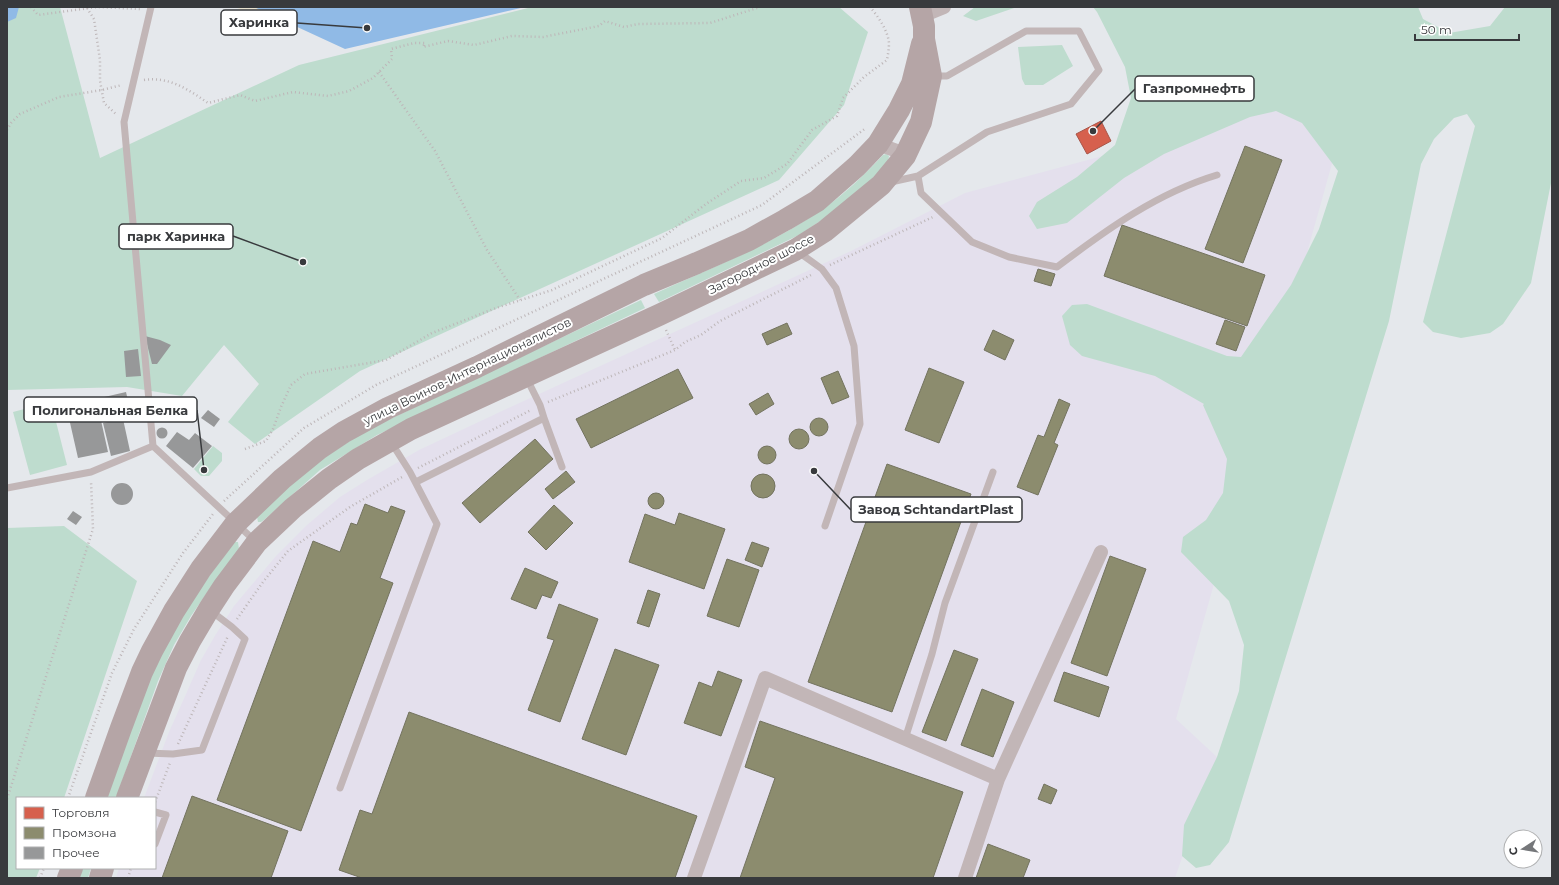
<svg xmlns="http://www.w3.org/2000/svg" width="1559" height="885" viewBox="0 0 1559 885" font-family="Montserrat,sans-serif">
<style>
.industrial{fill:#e4e0ed}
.green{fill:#bedcce}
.sand{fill:#e7e2d0}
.water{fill:#90bae6}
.shops{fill:#d6604d;stroke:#a75548}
.industry{fill:#8c8c6e;stroke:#73735f}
.building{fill:#979899}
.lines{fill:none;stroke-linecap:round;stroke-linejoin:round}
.path{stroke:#bdb6b8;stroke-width:2.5;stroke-dasharray:1 3;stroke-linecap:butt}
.lane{stroke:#c2b6b7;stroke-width:7}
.street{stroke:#c2b6b7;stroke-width:14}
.primary{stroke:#b5a5a6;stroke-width:22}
.labels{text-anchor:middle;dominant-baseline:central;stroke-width:4;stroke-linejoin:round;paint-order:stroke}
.street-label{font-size:12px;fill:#383a3d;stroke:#fff}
.leader{fill:none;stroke:#383a3d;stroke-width:1.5}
.callout-dot{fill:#383a3d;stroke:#fff;stroke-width:1.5}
.callout{fill:#fff;stroke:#383a3d;stroke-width:1.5}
.callout-label{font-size:13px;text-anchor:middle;font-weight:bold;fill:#383a3d}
</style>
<rect width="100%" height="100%" fill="#e5e8ec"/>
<path class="industrial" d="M 1307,66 L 1344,121 L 1176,719 L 1217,757 L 1175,878 L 116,878 L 119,868 L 155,868 L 155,798 L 144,798 L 169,732 L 186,694 L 201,660 L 216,634 L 234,606 L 276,556 L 307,525 L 340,497 L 367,480 L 419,450 L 515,405 L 851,251 L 965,193 L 1125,150 Z"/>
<path class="green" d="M 7,7 L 60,7 L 100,158 L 299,65 L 532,7 L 839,7 L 868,32 L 844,105 L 779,180 L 360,371 L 255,444 L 228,422 L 259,384 L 224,345 L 182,396 L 127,387 L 7,390 Z
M 975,7 L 1017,7 L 976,21 L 963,16 Z
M 1093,7 L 1418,7 L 1423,19 L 1449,33 L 1490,26 L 1505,7 L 1552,7 L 1552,178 L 1531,283 L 1503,324 L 1490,333 L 1461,338 L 1433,332 L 1423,322 L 1475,126 L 1467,114 L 1454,118 L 1434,139 L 1421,164 L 1389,321 L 1229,842 L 1210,865 L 1196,868 L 1182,856 L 1184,825 L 1217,757 L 1239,691 L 1244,645 L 1229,601 L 1181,552 L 1183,537 L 1206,520 L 1223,493 L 1227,459 L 1203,405 L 1204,404 L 1155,376 L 1082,356 L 1070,345 L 1062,316 L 1072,305 L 1087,304 L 1227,356 L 1241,357 L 1291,285 L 1319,229 L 1338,171 L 1302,123 L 1276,111 L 1250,117 L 1164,154 L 1124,178 L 1067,223 L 1037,229 L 1029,216 L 1037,202 L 1077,177 L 1115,145 L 1131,98 L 1125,67 L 1097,12 Z
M 1062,45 L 1073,66 L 1043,85 L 1025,85 L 1022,79 L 1018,47 Z
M 886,154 L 889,156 L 888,162 L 865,186 L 837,210 L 799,235 L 659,302 L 654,294 C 710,268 770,246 821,210 C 844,195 864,175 883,155 Z
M 641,300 L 645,308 L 377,435 L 320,470 L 264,520 L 261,522 L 258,522 L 257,517 L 295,480 L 325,457 L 367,430 Z
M 51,402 L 67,465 L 30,475 L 13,412 Z
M 213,446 L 222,453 L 222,461 L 209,476 L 201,476 L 194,469 Z
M 64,526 L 137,581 L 64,798 L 17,798 L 17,868 L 40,868 L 36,878 L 7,878 L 7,528 Z
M 235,542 L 238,542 L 239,549 L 213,584 L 191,616 L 174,645 L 158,681 L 116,798 L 107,798 C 126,746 142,691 167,642 C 186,607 210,574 235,542 Z
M 82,868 L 91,868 L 88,878 L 79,878 Z"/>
<path class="sand" d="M 235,7 L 264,7 L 265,20 Z"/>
<path class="water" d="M 7,7 L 19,7 L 16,18 L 7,22 Z
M 254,7 L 525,7 L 345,49 Z"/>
<path class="shops" d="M 1101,121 L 1111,141 L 1087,154 L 1076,134 Z"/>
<path class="industry" d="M 1245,146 L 1282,160 L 1243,263 L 1205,249 Z
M 1122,225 L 1265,275 L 1247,326 L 1104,276 Z
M 1038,269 L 1055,274 L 1051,286 L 1034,281 Z
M 1225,320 L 1245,327 L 1236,351 L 1216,344 Z
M 787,323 L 792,334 L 767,345 L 762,334 Z
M 993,330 L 1014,340 L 1005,360 L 984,350 Z
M 929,368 L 964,382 L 939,443 L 905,430 Z
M 678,369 L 693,398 L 591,448 L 576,419 Z
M 838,371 L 849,397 L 832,404 L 821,378 Z
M 768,393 L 774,404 L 756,415 L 749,404 Z
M 1059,399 L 1070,404 L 1054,443 L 1058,445 L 1038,495 L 1017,487 L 1038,435 L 1044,437 Z
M810 427a9 9 0 1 1 18 0a9 9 0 1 1-18 0Z
M789 439a10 10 0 1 1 20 0a10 10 0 1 1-20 0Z
M 535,439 L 553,459 L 480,523 L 462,503 Z
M758 455a9 9 0 1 1 18 0a9 9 0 1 1-18 0Z
M 887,464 L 971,494 L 892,712 L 808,682 Z
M 566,471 L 575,482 L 553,499 L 545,489 Z
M751 486a12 12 0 1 1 24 0a12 12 0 1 1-24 0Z
M648 501a8 8 0 1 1 16 0a8 8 0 1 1-16 0Z
M 365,504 L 388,513 L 391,506 L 405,511 L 380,578 L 393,583 L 301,831 L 217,800 L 313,541 L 340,552 L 351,523 L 357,525 Z
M 554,505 L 573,523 L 546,550 L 528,532 Z
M 679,513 L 725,529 L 704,589 L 629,562 L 645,514 L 675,525 Z
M 752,542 L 769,548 L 762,567 L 745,560 Z
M 1110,556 L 1146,569 L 1107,676 L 1071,663 Z
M 727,559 L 759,570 L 739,627 L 707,616 Z
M 525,568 L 558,582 L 551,598 L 542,595 L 536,609 L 511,599 Z
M 648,590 L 660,594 L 649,627 L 637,623 Z
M 559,604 L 598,619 L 560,722 L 528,710 L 554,640 L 547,638 Z
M 615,649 L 659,665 L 626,755 L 582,739 Z
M 954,650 L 978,659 L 946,741 L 922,732 Z
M 718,671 L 742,680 L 721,736 L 684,723 L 699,682 L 712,687 Z
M 1064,672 L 1109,687 L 1099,717 L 1054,701 Z
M 982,689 L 1014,702 L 993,757 L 961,745 Z
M 409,712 L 697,816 L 675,878 L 362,878 L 339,870 L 360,810 L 372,814 Z
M 760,721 L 963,792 L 933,878 L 740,878 L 775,778 L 745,767 Z
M 1044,784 L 1057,790 L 1051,804 L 1038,799 Z
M 192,796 L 288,831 L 271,878 L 162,878 Z
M 988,844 L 1030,860 L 1023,878 L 976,878 Z"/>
<path class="building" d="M 145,336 L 160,340 L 171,345 L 157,364 L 152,364 Z
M 138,349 L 141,376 L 126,377 L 124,351 Z
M 126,392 L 130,409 L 104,415 L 100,398 Z
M 96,398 L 108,452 L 78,458 L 66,405 Z
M 208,410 L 220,419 L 214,427 L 201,418 Z
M 123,419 L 130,451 L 111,456 L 103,423 Z
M156.5 433a5.5 5.5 0 1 1 11 0a5.5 5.5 0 1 1-11 0Z
M 177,432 L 189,440 L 195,433 L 212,446 L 193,468 L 166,446 Z
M111 494a11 11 0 1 1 22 0a11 11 0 1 1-22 0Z
M 73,511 L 82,517 L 76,525 L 67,519 Z"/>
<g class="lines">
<path class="path" d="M 31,7 L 38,15 L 97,7 L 141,9
M 87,8 L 94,19 L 100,60 L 100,81 L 104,103 L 117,115
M 379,72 L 435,151 L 487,250 L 520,300
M 144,80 C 169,76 189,90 208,103 L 240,95 L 255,101 L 293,92 L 328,96 L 349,91 L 373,78 L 392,59 L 391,49 L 414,43 L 425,43 L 423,47 L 448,41 L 474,45 L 512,36 L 543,37 L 599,26 L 605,21 L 624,27 L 638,24 L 710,23 L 760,7
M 7,130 L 11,123 L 20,114 L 59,97 L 102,90 L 122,85
M 830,265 L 933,217
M 666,330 L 675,350
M 548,402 L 675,350 L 685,342 L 701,335 L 720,321 L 813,274
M 245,449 L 266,441 L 273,429 L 281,407 L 291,385 L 305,374 L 386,360 L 432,333 L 496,308 L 552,290 L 662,238 L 706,204 L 741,181 L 764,178 L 787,164 L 812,130 L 837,116 L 843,98 L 864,77 L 887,60 C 888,54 889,49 889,43 C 888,31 878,16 870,7
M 418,468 L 531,410
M 224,501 L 304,428 L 376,385 L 762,205 L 866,128
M 237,619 L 263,582 L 288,551 L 350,507 L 402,477
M 178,744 L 228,636
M 68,798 L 112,673 L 134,629 L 183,553 L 213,514
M 7,799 L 93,529 L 91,481
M 155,802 L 170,763
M 40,878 L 44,868
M 128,878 L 131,868"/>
<path class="lane" d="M 151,7 L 124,122 L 153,446
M 918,176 L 921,193 L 972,242 L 1009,257 L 1057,267 C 1106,230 1157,193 1217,175
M 891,182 L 918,176 L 987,132 L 1071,104 L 1099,70 L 1079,31 L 1026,31 L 947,76 L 933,76
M 797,251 L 822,269 L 836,288 L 854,346 L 860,424 L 825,526
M 544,418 L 562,467
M 416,482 L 544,418 L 540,405 L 527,379
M 7,488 L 91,472 L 153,446 L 255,541
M 905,739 L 932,654 L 945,603 L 993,472
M 146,753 L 173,754 L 202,750 L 245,639 L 232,627 L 211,611
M 340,788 L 437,524 L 410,472 L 391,442
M 155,812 L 166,815 L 155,844"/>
<path class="street" d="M 922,16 L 944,7
M 878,144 L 897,151 L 905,156
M 694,878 L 765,678 L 998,779
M 965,878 L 998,779 L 1101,552"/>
<path class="primary" d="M 96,798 L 121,728 L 142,672 L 152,651 L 174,611 L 201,569 L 236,523 L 282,479 L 320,448 L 344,432 L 388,408 L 477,367 L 644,285 L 697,263 L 749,240 L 785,220 L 817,201 L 857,166 L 878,144 L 899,110 L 912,84 L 922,44
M 127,798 L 176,668 L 190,641 L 209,609 L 224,586 L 257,542 L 293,508 L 329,479 L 358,459 L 411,429 L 659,315 L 795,250 L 825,231 L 881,185 L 905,156 L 921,122 L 931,76 L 924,39 L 924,26 L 920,7
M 68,878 L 72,868
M 100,878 L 103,868"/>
</g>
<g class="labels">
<g class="street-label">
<text transform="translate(761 264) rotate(-27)">Загородное шоссе</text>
<text transform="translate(467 371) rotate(-26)">улица Воинов-Интернационалистов</text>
</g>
</g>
<path class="leader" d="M367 28L297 23M1093 131L1135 89M303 262L233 236M204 470L197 410M814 471L851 510"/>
<g class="callout-dot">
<circle cx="367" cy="28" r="4"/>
<circle cx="1093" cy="131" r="4"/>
<circle cx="303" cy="262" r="4"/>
<circle cx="204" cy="470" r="4"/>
<circle cx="814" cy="471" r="4"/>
</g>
<g class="callout">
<rect x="221" y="10" width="76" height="25" rx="4"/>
<rect x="1135" y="76" width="119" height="25" rx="4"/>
<rect x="119" y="224" width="114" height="25" rx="4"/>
<rect x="24" y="397" width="173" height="25" rx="4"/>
<rect x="851" y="497" width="171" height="25" rx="4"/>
</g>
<g class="callout-label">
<text x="259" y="27">Харинка</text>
<text x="1194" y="93">Газпромнефть</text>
<text x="176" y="241">парк Харинка</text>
<text x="110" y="415">Полигональная Белка</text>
<text x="936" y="514">Завод SchtandartPlast</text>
</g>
<rect width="1559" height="885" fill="none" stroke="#383a3d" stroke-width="16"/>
<rect x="16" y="797" width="140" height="72" fill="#ffffff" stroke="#afb0b1"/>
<rect x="24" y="807" width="20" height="12" fill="#d6604d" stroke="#afb0b1"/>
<text x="52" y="817" font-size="12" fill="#383a3d">Торговля</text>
<rect x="24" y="827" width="20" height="12" fill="#8c8c6e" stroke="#afb0b1"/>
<text x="52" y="837" font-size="12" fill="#383a3d">Промзона</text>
<rect x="24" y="847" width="20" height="12" fill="#979899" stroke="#afb0b1"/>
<text x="52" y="857" font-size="12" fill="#383a3d">Прочее</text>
<g transform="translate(1523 849) rotate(258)"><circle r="19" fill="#ffffff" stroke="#afb0b1"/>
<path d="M0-3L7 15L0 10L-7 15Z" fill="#75777a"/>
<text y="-6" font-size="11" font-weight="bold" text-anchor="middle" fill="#383a3d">С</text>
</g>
<path d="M1415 34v6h104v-6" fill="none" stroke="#383a3d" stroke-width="2"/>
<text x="1421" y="34" font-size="12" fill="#383a3d" stroke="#ffffff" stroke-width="3" paint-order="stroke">50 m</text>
</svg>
